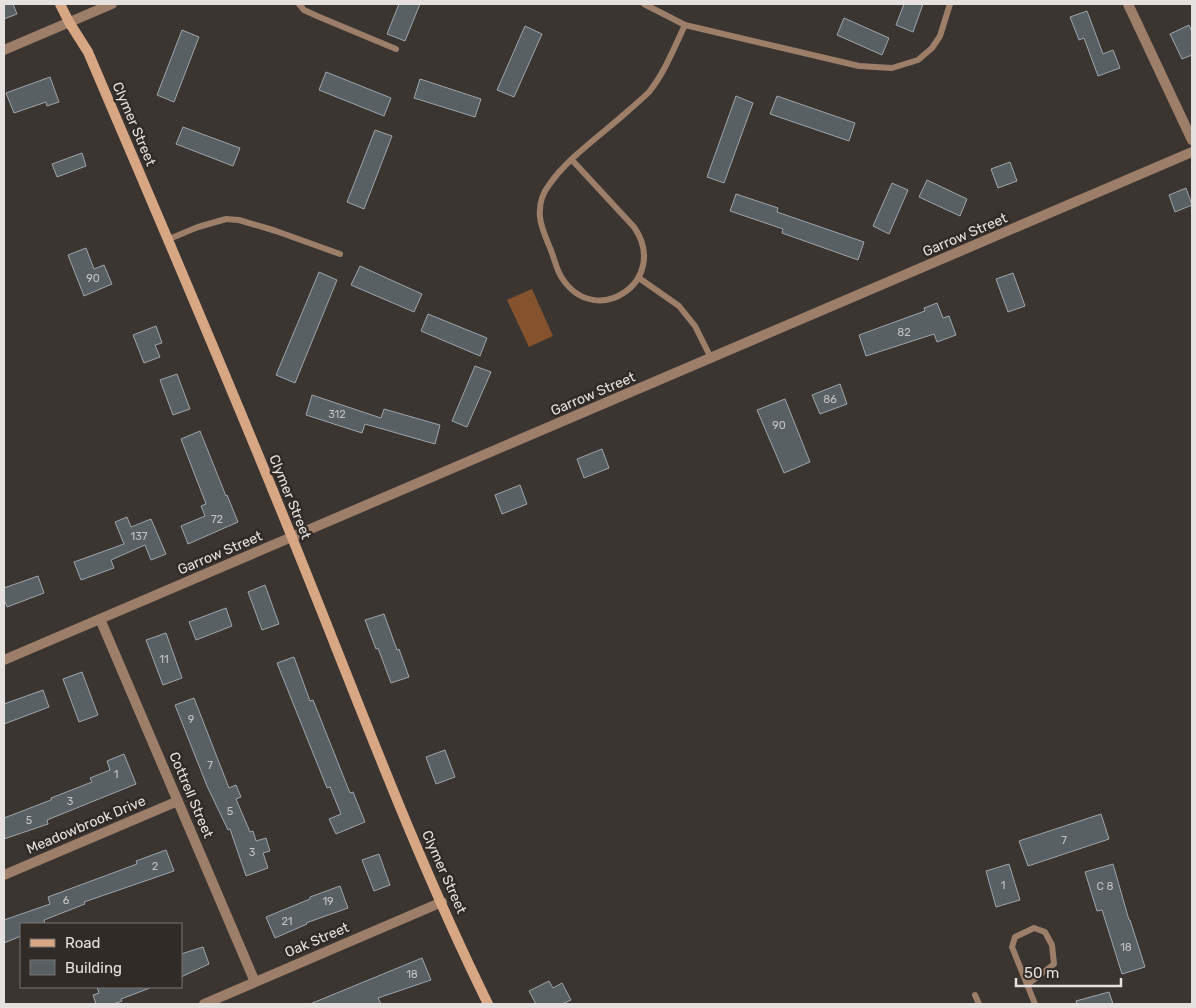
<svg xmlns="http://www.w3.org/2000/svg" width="1196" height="1008" viewBox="0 0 1196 1008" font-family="Rubik,sans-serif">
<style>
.green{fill:#84522c}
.building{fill:#596064;stroke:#9ea5aa}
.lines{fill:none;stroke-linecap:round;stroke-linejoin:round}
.lane{stroke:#9d7e69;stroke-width:6}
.street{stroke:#9d7e69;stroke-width:10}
.secondary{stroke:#d7a683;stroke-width:10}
.labels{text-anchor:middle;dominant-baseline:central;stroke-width:5;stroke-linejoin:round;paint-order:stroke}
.number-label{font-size:11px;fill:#c2c1c0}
.street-label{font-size:14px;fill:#e5e1de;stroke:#312b28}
</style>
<rect width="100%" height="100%" fill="#3b3532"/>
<path class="green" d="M 532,289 L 553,336 L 529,347 L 507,300 Z"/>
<path class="building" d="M 4,4 L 13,4 L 17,14 L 4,19 Z
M 399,4 L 420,4 L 405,41 L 387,34 Z
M 904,4 L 923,4 L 913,32 L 896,25 Z
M 1087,11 L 1103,54 L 1113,50 L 1120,68 L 1098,76 L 1084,38 L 1079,40 L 1070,17 Z
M 844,18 L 889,38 L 882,55 L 837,35 Z
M 1189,25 L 1192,32 L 1192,55 L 1182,59 L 1170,34 Z
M 525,26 L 542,34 L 514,97 L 497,90 Z
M 182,30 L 199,37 L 174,102 L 157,95 Z
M 326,72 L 391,98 L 384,116 L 319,90 Z
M 50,77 L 59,102 L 47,106 L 46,102 L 14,113 L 6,93 Z
M 420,79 L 481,99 L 475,117 L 414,98 Z
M 736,96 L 753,103 L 724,183 L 707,177 Z
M 777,96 L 855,123 L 849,141 L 770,114 Z
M 183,127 L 240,148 L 233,166 L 176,144 Z
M 375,130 L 392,136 L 364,209 L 347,202 Z
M 82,153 L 86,166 L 57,177 L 52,164 Z
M 1010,162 L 1017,181 L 998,188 L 991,169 Z
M 927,180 L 967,199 L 960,216 L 919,197 Z
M 892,183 L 908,190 L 889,234 L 873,226 Z
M 1186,188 L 1192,205 L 1175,212 L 1169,195 Z
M 736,194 L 778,208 L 777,212 L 864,242 L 858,260 L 782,233 L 783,229 L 730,211 Z
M 86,248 L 94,269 L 104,265 L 112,284 L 84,296 L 68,255 Z
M 360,266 L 422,294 L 414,312 L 351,285 Z
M 319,272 L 337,280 L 295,383 L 276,375 Z
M 1013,273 L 1025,306 L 1008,312 L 996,279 Z
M 937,303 L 943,318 L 949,316 L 956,335 L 937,342 L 934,334 L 866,356 L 859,335 L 925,311 L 924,308 Z
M 428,314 L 487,338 L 480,356 L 421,331 Z
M 156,326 L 162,343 L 155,345 L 160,357 L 144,363 L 133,335 Z
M 475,366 L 491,372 L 467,427 L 452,421 Z
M 177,374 L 190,409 L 173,415 L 160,380 Z
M 840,384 L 847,404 L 820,414 L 812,395 Z
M 312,395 L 381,418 L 384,409 L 440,425 L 435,444 L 365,424 L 362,433 L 306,415 Z
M 785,399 L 810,462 L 784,473 L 757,410 Z
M 200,431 L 226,496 L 227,495 L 238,522 L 188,544 L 181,526 L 205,516 L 201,506 L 206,504 L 181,439 Z
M 602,449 L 609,468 L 584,478 L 577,459 Z
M 520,485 L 527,504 L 502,514 L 495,495 Z
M 127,517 L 131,527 L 151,519 L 166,554 L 151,560 L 145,545 L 111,560 L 114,568 L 81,580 L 74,562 L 124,544 L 115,522 Z
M 38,576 L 44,593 L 7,607 L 4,599 L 4,588 Z
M 265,585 L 279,624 L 262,630 L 248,592 Z
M 226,608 L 232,626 L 196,640 L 189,622 Z
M 384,614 L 397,650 L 399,649 L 409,677 L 391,683 L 378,648 L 376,649 L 365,620 Z
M 166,633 L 182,678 L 163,685 L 146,640 Z
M 294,657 L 310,701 L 313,700 L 350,793 L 353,792 L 365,822 L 336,834 L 329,819 L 341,814 L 330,787 L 327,788 L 277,663 Z
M 82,672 L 98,715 L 79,722 L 63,679 Z
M 43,690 L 49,707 L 4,724 L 4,704 Z
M 194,698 L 229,788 L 236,785 L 241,797 L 236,799 L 250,832 L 253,831 L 256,841 L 266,838 L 270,851 L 263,853 L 268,868 L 246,876 L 230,829 L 228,830 L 207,786 L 175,705 Z
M 445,750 L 455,777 L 436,784 L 426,757 Z
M 124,754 L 136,784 L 47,820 L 48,824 L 4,839 L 4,818 L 51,800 L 51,798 L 92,782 L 90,778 L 110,770 L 107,761 Z
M 1101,814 L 1109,839 L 1028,866 L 1019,841 Z
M 166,850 L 174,871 L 84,902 L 85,904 L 44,920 L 45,924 L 21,924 L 21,936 L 4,943 L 4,920 L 50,904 L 48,897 L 137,864 L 136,861 Z
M 379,854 L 390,885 L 374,891 L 362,860 Z
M 1009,864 L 1020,900 L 996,907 L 986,871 Z
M 1113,864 L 1129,920 L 1130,920 L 1145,967 L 1122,974 L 1102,910 L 1097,911 L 1085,872 Z
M 340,886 L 348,908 L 306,923 L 307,924 L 275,938 L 266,917 L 310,899 L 310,897 Z
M 203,947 L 209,964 L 181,977 L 181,954 Z
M 422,958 L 431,980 L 378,998 L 381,1004 L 310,1004 Z
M 549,981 L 553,988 L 562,983 L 571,1000 L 562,1004 L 536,1004 L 529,991 Z
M 97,987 L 150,987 L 150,988 L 121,999 L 122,1001 L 113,1004 L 96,1004 L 93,995 L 99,993 Z
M 1109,992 L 1113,1004 L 1077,1004 L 1076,1001 Z"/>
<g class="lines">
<path class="lane" d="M 299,4 L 304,10 L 317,16 L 396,49
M 644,4 L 685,25 L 859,66 L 892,68 L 918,60 L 932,48 L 940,36 L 950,4
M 572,160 L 634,227 C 671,280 596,331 562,278 C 557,271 555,261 552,253 C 548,242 541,229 540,217 C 539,206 542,194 549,185 C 568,157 604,133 629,110 C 636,104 643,98 649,92 C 665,72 674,48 685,25
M 169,239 L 198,227 L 226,219 L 239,220 L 276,231 L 340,254
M 639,278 L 679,306 L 695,326 L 711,358
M 1027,985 L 1054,964 L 1052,945 L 1045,932 L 1034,928 L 1015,937 L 1012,947 L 1035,1004
M 975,995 L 979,1004"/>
<path class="street" d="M 1128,4 L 1192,140
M 4,50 L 112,4
M 100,619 L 255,982
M 4,660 L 1192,152
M 4,875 L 178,801
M 204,1004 L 442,902"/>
<path class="secondary" d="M 60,4 L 69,22 L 88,52 C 157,214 227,376 293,540 C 356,695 414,854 488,1004"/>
</g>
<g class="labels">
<g class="number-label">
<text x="93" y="278">90</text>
<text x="904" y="332">82</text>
<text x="830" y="399">86</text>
<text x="337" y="414">312</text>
<text x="779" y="425">90</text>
<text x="217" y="519">72</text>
<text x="139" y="536">137</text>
<text x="164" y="659">11</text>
<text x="191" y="719">9</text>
<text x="210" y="765">7</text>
<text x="116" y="774">1</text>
<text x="70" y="801">3</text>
<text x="230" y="811">5</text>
<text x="29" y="820">5</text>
<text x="1064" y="840">7</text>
<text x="252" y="852">3</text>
<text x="155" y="866">2</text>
<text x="1003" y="885">1</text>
<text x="1105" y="886">C 8</text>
<text x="66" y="900">6</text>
<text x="328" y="901">19</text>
<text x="287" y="921">21</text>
<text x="1126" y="947">18</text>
<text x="412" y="974">18</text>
</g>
<g class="street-label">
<text transform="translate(134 124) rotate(67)">Clymer Street</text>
<text transform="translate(965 235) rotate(-23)">Garrow Street</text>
<text transform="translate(593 394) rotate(-23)">Garrow Street</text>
<text transform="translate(290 497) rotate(68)">Clymer Street</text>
<text transform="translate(220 553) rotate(-23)">Garrow Street</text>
<text transform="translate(191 795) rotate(67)">Cottrell Street</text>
<text transform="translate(86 825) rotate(-23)">Meadowbrook Drive</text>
<text transform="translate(444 872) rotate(66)">Clymer Street</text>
<text transform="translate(317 940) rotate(-23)">Oak Street</text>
</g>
</g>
<rect width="1196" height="1008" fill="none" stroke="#e5e1de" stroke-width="10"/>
<rect x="20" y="923" width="162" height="65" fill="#312b28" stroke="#797471"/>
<rect x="30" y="939" width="25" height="8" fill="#d7a683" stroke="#797471"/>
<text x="65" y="948" font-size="15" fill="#e5e1de">Road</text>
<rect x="30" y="960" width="25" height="15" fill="#596064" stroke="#797471"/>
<text x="65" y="973" font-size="15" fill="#e5e1de">Building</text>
<path d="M1016 978v8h105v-8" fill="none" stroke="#e5e1de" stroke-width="2.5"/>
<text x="1024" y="978" font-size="15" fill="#e5e1de" stroke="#312b28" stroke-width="4" paint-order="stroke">50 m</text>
</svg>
